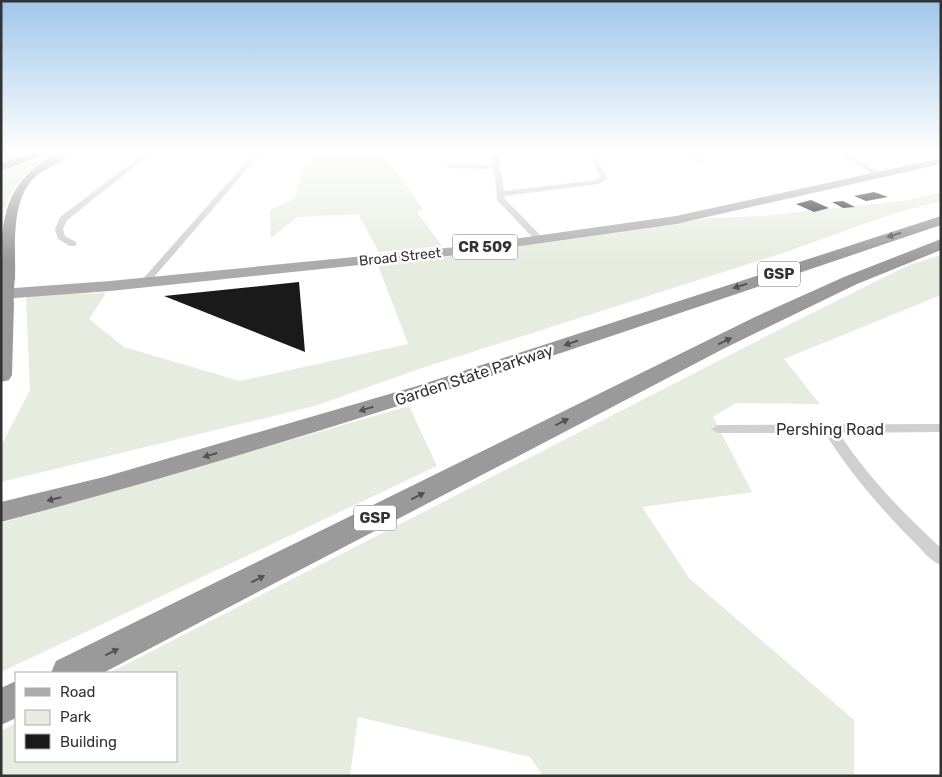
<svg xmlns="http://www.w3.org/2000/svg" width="942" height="777" viewBox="0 0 942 777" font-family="Rubik,sans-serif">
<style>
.green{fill:#e6ecdf}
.building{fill:#1a1a1a}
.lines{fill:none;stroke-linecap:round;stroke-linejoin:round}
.street{fill:#d0d0d0;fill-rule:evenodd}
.primary{fill:#ababab;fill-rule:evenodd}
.highway{fill:#9a9a9a;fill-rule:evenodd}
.highway-bridge{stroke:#9a9a9a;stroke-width:17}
.oneway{fill:#525252}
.labels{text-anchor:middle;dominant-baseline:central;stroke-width:5;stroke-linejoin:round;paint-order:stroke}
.far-street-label{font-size:14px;fill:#333;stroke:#fff}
.shield{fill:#fff;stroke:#707070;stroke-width:1}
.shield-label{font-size:15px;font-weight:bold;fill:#333}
.street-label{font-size:16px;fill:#333;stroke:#fff}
</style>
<rect width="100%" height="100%" fill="#fff"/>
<path class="green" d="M 58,153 C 32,170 15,177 5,208 L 1,206 L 1,171 Z
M 312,153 L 384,153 L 423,210 L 417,212 L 442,246 L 379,252 L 358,214 L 297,217 L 271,238 L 270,210 L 295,198 L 301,174 Z
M 941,192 L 941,201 L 892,214 L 780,254 L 419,369 L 315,406 L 1,482 L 1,446 L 30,390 L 26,295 L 106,293 L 89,319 L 124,347 L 240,381 L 408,344 L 378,265 L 711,218 L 763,216 L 910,200 Z
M 941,255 L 941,295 L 784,359 L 820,404 L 736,403 L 713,417 L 752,492 L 642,507 L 689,578 L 854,720 L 854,776 L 543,776 L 530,757 L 358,717 L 350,776 L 1,776 L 1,731 L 16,723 L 16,761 L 176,761 L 176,673 L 109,673 L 808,315 L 909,265 Z
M 409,406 L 437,466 L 1,672 L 1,523 Z"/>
<path class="building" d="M 874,192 L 888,197 L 866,201 L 854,196 Z
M 811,200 L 829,208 L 814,212 L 796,204 Z
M 843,201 L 855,207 L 843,208 L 832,202 Z
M 299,282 L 305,352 L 164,296 Z"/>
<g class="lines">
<path class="street" d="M 145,153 L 152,153 L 67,220 L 63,229 L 65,236 L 76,242 L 76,246 L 70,246 L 58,239 L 55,229 L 60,217 Z
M 254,153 L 261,153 L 148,284 L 142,284 L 142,280 Z
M 492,153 L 498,153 L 504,191 L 597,180 L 600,176 L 589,153 L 595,153 L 608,179 L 599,184 L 504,196 L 505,199 L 542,237 L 543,239 L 539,242 L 536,241 L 497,200 L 494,169 L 449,168 L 446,166 L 449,164 L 493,165 Z
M 683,153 L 691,153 L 704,163 L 699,164 Z
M 839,153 L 847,153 L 884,175 L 877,177 Z
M 941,424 L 941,432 L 839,433 C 867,476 903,513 941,548 L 941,565 C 930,561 922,550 915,543 C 881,509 850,473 825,433 L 718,433 L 711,429 L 718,425 Z"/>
<path class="primary" d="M 941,158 L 941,164 L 676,224 L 456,255 L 110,291 L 1,299 L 1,289 L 110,281 L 456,247 L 676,216 Z"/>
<path class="highway" d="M 33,153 L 51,153 L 1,171 L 1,163 Z
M 57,153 L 72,153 C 62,164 44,167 33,179 C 10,204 16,248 15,280 L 12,284 L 1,284 C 1,223 0,184 57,153 Z
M 941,216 L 941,225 C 629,330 319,439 1,522 L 1,502 L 104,477 L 417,386 Z
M 941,239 L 941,250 L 857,284 L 725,348 L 103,673 L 51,673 L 56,661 L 755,317 L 844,277 Z
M 5,297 L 12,299 L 14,303 L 12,375 L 9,380 L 1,382 L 1,298 Z
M 16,681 L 16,718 L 1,725 L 1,688 Z"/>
<path class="highway-bridge" d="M 5,303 L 6,280"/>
</g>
<defs><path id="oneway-solid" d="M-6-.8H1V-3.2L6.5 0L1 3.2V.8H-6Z" transform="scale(1.25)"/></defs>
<g class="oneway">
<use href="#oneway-solid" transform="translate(894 235) rotate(163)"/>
<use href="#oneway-solid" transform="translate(740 286) rotate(162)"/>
<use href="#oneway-solid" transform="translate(725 341) rotate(-26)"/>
<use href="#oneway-solid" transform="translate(571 343) rotate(161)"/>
<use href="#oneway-solid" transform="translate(366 409) rotate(163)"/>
<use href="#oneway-solid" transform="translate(562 422) rotate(-27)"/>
<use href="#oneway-solid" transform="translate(210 455) rotate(164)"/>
<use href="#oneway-solid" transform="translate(418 496) rotate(-27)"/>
<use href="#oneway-solid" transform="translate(54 499) rotate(166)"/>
<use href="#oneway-solid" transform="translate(258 579) rotate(-27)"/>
<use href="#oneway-solid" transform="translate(112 652) rotate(-26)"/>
</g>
<linearGradient id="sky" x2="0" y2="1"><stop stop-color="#9ec6ea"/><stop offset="0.58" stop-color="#fff"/><stop offset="1" stop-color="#fff" stop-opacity="0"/></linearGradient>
<rect width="942" height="262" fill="url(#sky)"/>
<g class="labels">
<g class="far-street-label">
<text transform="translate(400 257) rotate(-6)">Broad Street</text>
</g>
<g class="shield">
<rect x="452.5" y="234.5" width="65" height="25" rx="4"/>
<rect x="758" y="261.5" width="42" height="25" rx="4"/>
<rect x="354" y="505.5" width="42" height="25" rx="4"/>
</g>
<g class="shield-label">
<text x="485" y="247">CR 509</text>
<text x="779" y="274">GSP</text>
<text x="375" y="518">GSP</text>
</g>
<g class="street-label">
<text transform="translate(474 375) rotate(-18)">Garden State Parkway</text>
<text x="830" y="429">Pershing Road</text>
</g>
</g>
<rect width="942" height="777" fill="none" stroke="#333333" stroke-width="5"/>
<rect x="15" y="672" width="162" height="90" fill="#ffffff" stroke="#adadad"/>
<rect x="25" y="688" width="25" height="8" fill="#ababab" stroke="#adadad"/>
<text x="60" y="697" font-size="15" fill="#333333">Road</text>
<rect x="25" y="710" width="25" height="15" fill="#e6ecdf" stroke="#adadad"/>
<text x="60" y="722" font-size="15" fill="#333333">Park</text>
<rect x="25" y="734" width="25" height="15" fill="#1a1a1a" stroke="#adadad"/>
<text x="60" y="747" font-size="15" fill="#333333">Building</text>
</svg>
